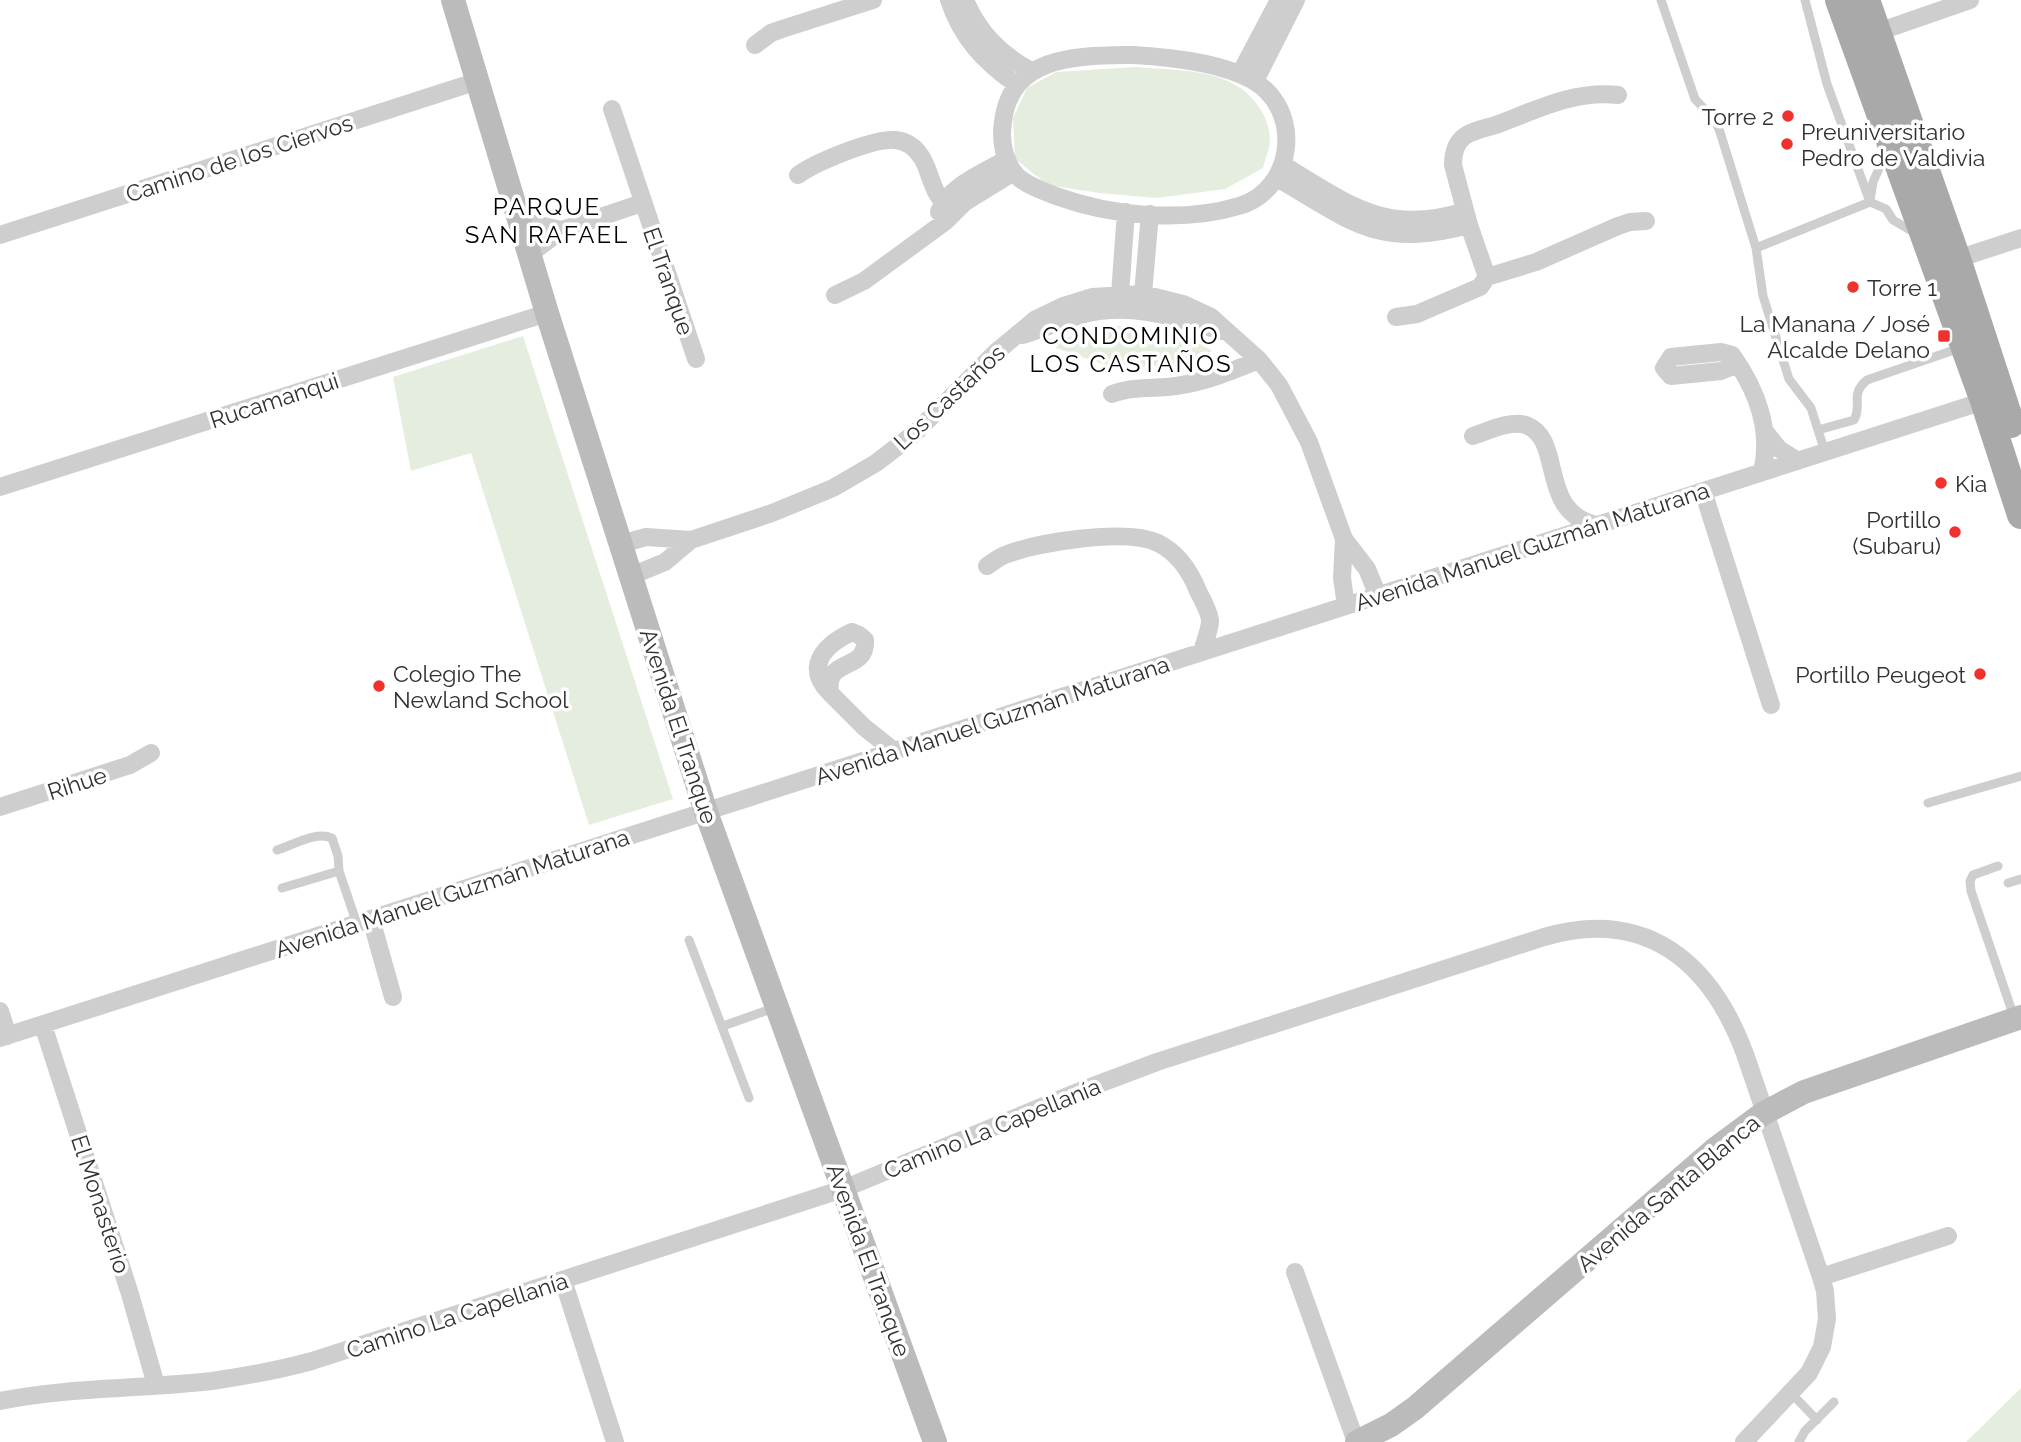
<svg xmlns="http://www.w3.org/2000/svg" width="2021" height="1442" viewBox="0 0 2021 1442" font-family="Raleway,sans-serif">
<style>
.green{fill:#e5eede}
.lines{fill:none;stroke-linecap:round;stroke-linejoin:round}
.lane{stroke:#cecece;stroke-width:9}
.street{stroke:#cecece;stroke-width:18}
.secondary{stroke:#bbb;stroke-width:24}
.primary{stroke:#a9a9a9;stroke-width:28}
.poi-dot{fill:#ef322c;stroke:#fff;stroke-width:2.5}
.labels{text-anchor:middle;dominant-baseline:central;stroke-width:7;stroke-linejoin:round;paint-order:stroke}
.poi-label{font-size:23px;fill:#313131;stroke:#fff;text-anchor:end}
.street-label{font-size:23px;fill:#313131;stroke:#fff}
.neighbourhood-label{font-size:24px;letter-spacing:2px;fill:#000;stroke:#fff}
</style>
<rect width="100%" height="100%" fill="#fff"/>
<path class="green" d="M 1136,67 C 1178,71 1233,67 1259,107 C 1266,117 1270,129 1270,142 C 1269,150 1265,160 1263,168 L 1225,189 L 1157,198 L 1099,193 L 1048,185 L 1015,159 L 1013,118 L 1027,88 L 1056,72 Z
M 1119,326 C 1150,330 1186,331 1212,351 L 1195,363 L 1117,369 L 1056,348 L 1059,340 L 1096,329 Z
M 523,336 L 673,799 L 589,825 L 471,453 L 411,471 L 393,377 Z
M 2021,1388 L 2021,1442 L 1966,1442 Z"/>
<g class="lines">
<path class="lane" d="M 1661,0 L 1695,99 L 1715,120 L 1720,132 L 1756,248 L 1763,296 L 1789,379 L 1811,408 L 1825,452
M 1805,0 L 1827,84 L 1870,202 L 1886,209 L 1893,220 L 1915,233
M 1870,200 L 1873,182 L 1887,151
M 1756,248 L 1870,202
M 1818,430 L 1854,420 C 1863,404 1849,395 1867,380 L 1960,348
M 1928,803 L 2021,776
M 277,850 C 293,845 316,831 332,838 L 338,856 L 339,871 L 357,924
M 1998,866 L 1973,875 L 1970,881 L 1971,891 L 2014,1017
M 2008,883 L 2021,879
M 282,888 L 339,871
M 689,940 L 749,1098
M 723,1026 L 774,1008
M 1792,1394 L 1817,1420
M 1799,1442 L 1805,1431 L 1834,1402"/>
<path class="street" d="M 949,0 C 961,37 984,62 1016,84
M 965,0 C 979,33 1000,54 1031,71
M 1878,32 L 1970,0
M 755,45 L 771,33 L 782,29 L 873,0
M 1133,55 C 1169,57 1220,62 1252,80 C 1303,108 1296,189 1239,206 C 1182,223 1111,216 1056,196 C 1043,191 1028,186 1018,177 C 1004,163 1000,141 1003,122 C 1011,54 1079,56 1133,55 Z
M 1240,74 L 1279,0
M 1255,81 L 1296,0
M 612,109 L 696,359
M 1283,165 C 1348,204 1386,236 1465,211
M 798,175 C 816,162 874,138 895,140 C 907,141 916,148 922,158 C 931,172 932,196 948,205 L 965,202 L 1014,172
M 1277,178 C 1353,222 1377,249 1469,225
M 939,212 C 948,186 985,172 1007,159
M 521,221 L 562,230
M 0,235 L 478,81
M 531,253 L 562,230 L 642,203
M 1957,259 L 2021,238
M 1487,277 L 1469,225 L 1453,165 C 1453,154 1455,143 1465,136 C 1474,130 1486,128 1496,125 C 1536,110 1574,90 1618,95
M 835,295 L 864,281 L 946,221 L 965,202
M 1124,302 L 1120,294 L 1126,212
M 1136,302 L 1143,294 L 1150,214
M 1396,317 L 1417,314 L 1480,287 L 1487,277 L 1536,262 L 1618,226 L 1630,222 L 1646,221
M 1023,335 C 1043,329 1063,320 1084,314 C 1133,302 1177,318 1222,331
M 1738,364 L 1721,371 L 1671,376 L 1664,368 L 1671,357 L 1721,352 L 1732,355 C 1757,390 1772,431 1762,472
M 1112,394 C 1132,386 1154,389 1176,386 C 1205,382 1232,371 1259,360
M 1766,433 L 1779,449 L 1798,461
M 1473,436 C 1488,431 1511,420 1526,425 C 1565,440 1537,511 1596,525
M 0,487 L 547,313
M 1703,491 L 1771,705
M 1344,539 L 1367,569 L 1378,596
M 621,544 L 646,537 L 691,540 L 772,513 L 833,488 L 876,463 L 915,433 L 995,353 L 1036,319 L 1063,306 L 1092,297 L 1143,294 L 1183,304 L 1211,317 L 1259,360 L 1279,385 L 1309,442 L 1344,539 L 1342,578 L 1346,606
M 987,566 C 993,562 999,557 1005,555 C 1038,542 1126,528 1158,543 C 1178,553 1190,571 1198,591 C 1202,599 1210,613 1210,621 C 1210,630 1204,643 1202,652
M 631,576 L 665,562 L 691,540
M 852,632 L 859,635 L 865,640 C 867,673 824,656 830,693 C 804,667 824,645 852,632 Z
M 830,693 L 864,727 L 894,751
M 0,807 L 130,765 L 151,753
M 371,919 L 393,997
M 0,1011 L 8,1036
M 43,1025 L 130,1294 L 156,1385
M 0,1038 L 1984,401
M 1295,1272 L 1356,1442
M 1821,1277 L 1948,1236
M 563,1280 L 615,1442
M 0,1401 C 70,1387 142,1389 212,1381 C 246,1376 279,1370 312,1361 L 843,1189 L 1080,1091 L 1157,1062 L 1544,937 C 1646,907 1711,962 1745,1054 L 1821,1277 L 1825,1291 L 1827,1319 L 1822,1347 L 1809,1373 L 1744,1442"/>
<path class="secondary" d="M 453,0 L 547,313 L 706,812 L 935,1442
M 1357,1442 L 1391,1425 L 1415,1408 L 1714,1150 L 1764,1113 L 1804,1092 L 2021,1017"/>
<path class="primary" d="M 1839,0 L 1984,401 L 2021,515
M 1866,0 L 1957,259 L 2011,424"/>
</g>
<g class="poi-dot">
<circle cx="1788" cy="116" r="7"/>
<circle cx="1787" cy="144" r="7"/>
<circle cx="1853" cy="287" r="7"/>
<rect x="1937" y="329" width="14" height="14" rx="3.5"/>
<circle cx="1941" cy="483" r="7"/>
<circle cx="1955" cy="532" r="7"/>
<circle cx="1980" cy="674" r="7"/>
<circle cx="379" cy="686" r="7"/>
</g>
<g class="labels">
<g class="poi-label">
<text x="1774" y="116">Torre 2</text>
<text x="1801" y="131" text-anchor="start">Preuniversitario<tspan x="1801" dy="26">Pedro de Valdivia</tspan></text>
<text x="1867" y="287" text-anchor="start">Torre 1</text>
<text x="1930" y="323">La Manana / José<tspan x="1930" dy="26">Alcalde Delano</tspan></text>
<text x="1955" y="483" text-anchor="start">Kia</text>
<text x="1941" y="519">Portillo<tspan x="1941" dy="26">(Subaru)</tspan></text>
<text x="393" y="673" text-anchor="start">Colegio The<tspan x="393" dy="26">Newland School</tspan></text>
<text x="1966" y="674">Portillo Peugeot</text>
</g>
<g class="street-label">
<text transform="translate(239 158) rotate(-18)">Camino de los Ciervos</text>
<text transform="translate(669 281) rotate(71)">El Tranque</text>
<text transform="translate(949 397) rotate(-43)">Los Castaños</text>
<text transform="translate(274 400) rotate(-18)">Rucamanqui</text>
<text transform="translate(1532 546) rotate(-18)">Avenida Manuel Guzmán Maturana</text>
<text transform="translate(992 720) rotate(-18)">Avenida Manuel Guzmán Maturana</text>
<text transform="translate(679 726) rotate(72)">Avenida El Tranque</text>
<text transform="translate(77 783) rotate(-18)">Rihue</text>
<text transform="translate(452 893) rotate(-18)">Avenida Manuel Guzmán Maturana</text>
<text transform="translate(992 1128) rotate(-22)">Camino La Capellanía</text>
<text transform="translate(1668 1193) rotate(-40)">Avenida Santa Blanca</text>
<text transform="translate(101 1204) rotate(72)">El Monasterio</text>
<text transform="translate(869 1260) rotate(70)">Avenida El Tranque</text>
<text transform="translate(457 1315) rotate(-18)">Camino La Capellanía</text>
</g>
<g class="neighbourhood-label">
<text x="547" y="206">PARQUE<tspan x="547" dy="28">SAN RAFAEL</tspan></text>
<text x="1131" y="335">CONDOMINIO<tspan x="1131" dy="28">LOS CASTAÑOS</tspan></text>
</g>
</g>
</svg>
